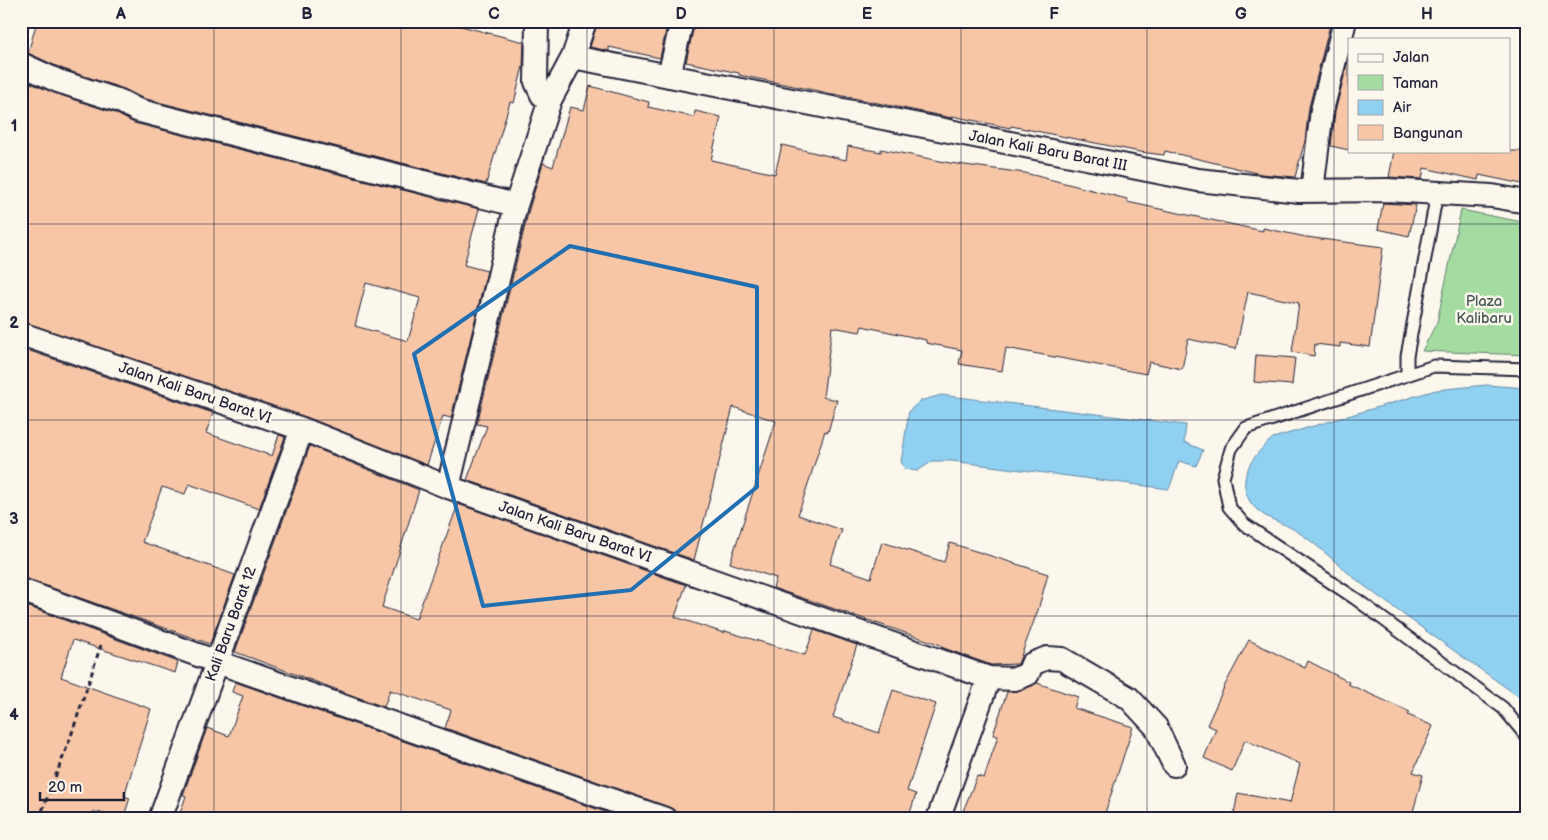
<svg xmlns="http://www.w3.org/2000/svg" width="1548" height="840" viewBox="0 0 1548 840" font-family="'Balsamiq Sans',sans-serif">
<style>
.green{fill:#a3dba0;stroke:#627e6e}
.water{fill:#90d0f1;stroke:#648aa8}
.building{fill:#f6c6a6;stroke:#22223b;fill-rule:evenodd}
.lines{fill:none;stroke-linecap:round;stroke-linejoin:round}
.service-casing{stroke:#22223b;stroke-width:15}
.minor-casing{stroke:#22223b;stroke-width:26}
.path{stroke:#22223b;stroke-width:3;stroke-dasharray:5 4;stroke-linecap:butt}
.service{stroke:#fbf7ec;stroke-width:11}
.minor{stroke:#fbf7ec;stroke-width:22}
.marked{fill:none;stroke:#1f6fb2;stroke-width:4;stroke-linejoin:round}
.grid{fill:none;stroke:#22223b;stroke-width:1;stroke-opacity:0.55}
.labels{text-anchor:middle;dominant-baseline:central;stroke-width:5;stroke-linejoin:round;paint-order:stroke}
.street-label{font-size:15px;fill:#22223b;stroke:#fbf7ec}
.park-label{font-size:15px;fill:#495a59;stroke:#fbf7ec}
.neatline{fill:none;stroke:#22223b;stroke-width:2}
.grid-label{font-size:16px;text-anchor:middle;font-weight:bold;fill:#22223b}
</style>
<rect width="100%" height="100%" fill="#fbf7ec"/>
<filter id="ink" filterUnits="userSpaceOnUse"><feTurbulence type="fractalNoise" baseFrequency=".02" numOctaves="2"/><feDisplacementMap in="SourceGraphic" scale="10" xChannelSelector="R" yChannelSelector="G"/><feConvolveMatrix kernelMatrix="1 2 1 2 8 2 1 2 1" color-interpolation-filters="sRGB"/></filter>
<g filter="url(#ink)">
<path class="green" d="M 1461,210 L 1527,223 L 1527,355 L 1422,351 L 1437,322 Z"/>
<path class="water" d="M 1486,385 L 1527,388 L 1527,708 L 1518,696 C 1466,659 1414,623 1363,585 C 1341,568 1321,547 1298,532 C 1282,521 1263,520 1251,503 C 1234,478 1255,453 1273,438 L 1436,390 Z
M 941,395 L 1186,425 L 1184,442 L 1203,450 L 1196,466 L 1179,461 L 1169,489 L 952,461 L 933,461 L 917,471 L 905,469 L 901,462 L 909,411 L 920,401 Z"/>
<path class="building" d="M 37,21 L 441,21 L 524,42 L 523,66 L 514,103 L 510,102 L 486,184 L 142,98 L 124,89 L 63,69 L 28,53 Z
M 598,21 L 668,21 L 660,58 L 609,47 L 609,51 L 590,47 Z
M 695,21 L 1331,21 L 1309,107 L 1305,141 L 1295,177 L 1261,174 L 1165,151 L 1164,155 L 1140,152 L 1011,126 L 1010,128 L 952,116 L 952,118 L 739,75 L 739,73 L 686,62 Z
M 1349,57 L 1349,150 L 1331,146 L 1335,112 Z
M 21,79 L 54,93 L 115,113 L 134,123 L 479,209 L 464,265 L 487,271 L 451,418 L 443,416 L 427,465 L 306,417 L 21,321 L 21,288 L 28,263 L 21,261 ZM 366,283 L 420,298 L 408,341 L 355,326 Z
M 590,86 L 649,102 L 648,107 L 694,117 L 695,111 L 721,117 L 711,160 L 775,174 L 782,145 L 846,160 L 848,146 L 881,152 L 881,149 L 950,163 L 1025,173 L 1127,199 L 1127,202 L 1263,231 L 1263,228 L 1306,237 L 1383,247 L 1370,347 L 1340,343 L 1340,347 L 1315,344 L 1314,356 L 1292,352 L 1299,303 L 1248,292 L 1236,349 L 1188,339 L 1182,369 L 1149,362 L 1146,374 L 1006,348 L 1002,371 L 959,364 L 962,350 L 926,343 L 926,340 L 862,326 L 860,332 L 832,327 L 823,397 L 837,400 L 828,432 L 825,431 L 798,515 L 842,530 L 830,564 L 871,578 L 882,542 L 944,562 L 950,543 L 1048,574 L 1038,610 L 1018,664 L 991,665 L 941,647 L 941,645 L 773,588 L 776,578 L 730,563 L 776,421 L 733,407 L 694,560 L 467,480 L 487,426 L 477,424 L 529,209 L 543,163 L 553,167 L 570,107 L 584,110 Z
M 1394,151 L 1527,151 L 1527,185 L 1479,175 L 1478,180 L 1424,168 L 1422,179 L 1389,177 Z
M 1383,203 L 1416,205 L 1409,236 L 1378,229 Z
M 21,348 L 213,413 L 206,433 L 272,456 L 279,435 L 285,437 L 259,509 L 189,484 L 185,494 L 162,487 L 142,542 L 235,575 L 210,644 L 21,577 Z
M 1256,355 L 1295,358 L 1292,385 L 1254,382 Z
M 310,446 L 419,490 L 382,607 L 416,619 L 458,504 L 686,585 L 675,617 L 724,633 L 725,631 L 805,655 L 814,630 L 857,645 L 833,717 L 879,733 L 893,690 L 936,704 L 907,791 L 916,794 L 908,819 L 813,819 L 792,812 L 790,819 L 678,819 L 675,811 L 669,807 L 445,728 L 451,710 L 390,690 L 384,707 L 235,652 Z
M 21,604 L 178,662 L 175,673 L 73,640 L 61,677 L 151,709 L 124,796 L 130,798 L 123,819 L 94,811 L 91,819 L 21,819 Z
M 1249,640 L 1305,668 L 1308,661 L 1349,682 L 1348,684 L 1410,712 L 1408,715 L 1433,726 L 1413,772 L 1423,775 L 1411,819 L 1233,819 L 1238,793 L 1290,803 L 1300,764 L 1245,740 L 1232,771 L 1204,758 L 1216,729 L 1207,725 L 1226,683 Z
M 235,682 L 625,819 L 178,819 L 186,796 L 183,795 L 207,728 L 229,736 L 243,696 L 232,692 Z
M 1037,683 L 1078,697 L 1074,708 L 1133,727 L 1103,819 L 960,819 L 977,776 L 984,778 L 998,736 L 993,735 L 1007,692 L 1020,691 Z"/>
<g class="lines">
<g class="service-casing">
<path id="service" d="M 1527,369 L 1434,366 L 1246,428 L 1231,449 L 1223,478 L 1229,507 L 1244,524 L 1356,599 L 1503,708 L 1527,737
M 1407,374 L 1407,356 L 1437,193"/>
</g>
<g class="minor-casing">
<path id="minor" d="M 537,21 L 536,82 L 542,95 L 550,100
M 573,57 L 1198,180 L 1299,191 L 1387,190 L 1492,196 L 1527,202
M 21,64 L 58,81 L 120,101 L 137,110 L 156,115 L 516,205
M 669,76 L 682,21
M 1312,191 L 1322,110 L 1345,21
M 21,334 L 302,429 L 448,487 L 989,678 L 1015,679 L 1028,674 L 1032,664 L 1047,658 L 1062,659 L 1129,698 L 1156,727 L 1174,765
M 448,487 L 516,205 L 550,100 L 573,57 L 585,21
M 21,590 L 217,662 L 665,819
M 160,819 L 302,429
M 938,819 L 989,678"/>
</g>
<path class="path" d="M 39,819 L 70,739 L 101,645"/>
<use href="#service" class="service"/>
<use href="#minor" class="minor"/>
</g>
</g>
<path class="marked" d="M 570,246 L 757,287 L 757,487 L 631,590 L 483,606 L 414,354 Z"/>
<path class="grid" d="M 214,21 L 214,819M 401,21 L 401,819M 587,21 L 587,819M 774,21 L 774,819M 961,21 L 961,819M 1147,21 L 1147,819M 1334,21 L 1334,819M 21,224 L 1527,224M 21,420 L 1527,420M 21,616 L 1527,616"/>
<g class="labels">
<g class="street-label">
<text transform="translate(1048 151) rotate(11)">Jalan Kali Baru Barat III</text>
<text transform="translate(195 393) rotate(19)">Jalan Kali Baru Barat VI</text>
<text transform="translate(575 532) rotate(19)">Jalan Kali Baru Barat VI</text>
<text transform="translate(231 624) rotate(-70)">Kali Baru Barat 12</text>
</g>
<g class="park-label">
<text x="1484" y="301">Plaza<tspan x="1484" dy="17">Kalibaru</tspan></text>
</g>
</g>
<rect width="1548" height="840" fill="none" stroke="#fbf7ec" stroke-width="55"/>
<rect x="1348" y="38" width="162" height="115" fill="#fbf7ec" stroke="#a4a2a5"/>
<rect x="1358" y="54" width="25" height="8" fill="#fbf7ec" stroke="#a4a2a5"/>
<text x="1393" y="62" font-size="15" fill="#22223b">Jalan</text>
<rect x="1358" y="75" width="25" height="15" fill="#a3dba0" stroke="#a4a2a5"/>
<text x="1393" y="88" font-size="15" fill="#22223b">Taman</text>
<rect x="1358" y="100" width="25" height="15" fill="#90d0f1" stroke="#a4a2a5"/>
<text x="1393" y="112" font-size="15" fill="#22223b">Air</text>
<rect x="1358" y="125" width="25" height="15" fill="#f6c6a6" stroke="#a4a2a5"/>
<text x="1393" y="138" font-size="15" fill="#22223b">Bangunan</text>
<path d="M40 792v8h84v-8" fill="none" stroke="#22223b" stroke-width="2.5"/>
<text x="48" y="792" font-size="15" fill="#22223b" stroke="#fbf7ec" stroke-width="4" paint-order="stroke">20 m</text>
<rect x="28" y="28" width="1492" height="784" class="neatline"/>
<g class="grid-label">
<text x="121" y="19">A</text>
<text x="307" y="19">B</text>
<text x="494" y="19">C</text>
<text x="681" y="19">D</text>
<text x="867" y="19">E</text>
<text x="1054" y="19">F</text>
<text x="1241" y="19">G</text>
<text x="1427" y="19">H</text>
<text x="14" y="131">1</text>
<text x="14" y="328">2</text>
<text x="14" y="524">3</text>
<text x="14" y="720">4</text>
</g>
</svg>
